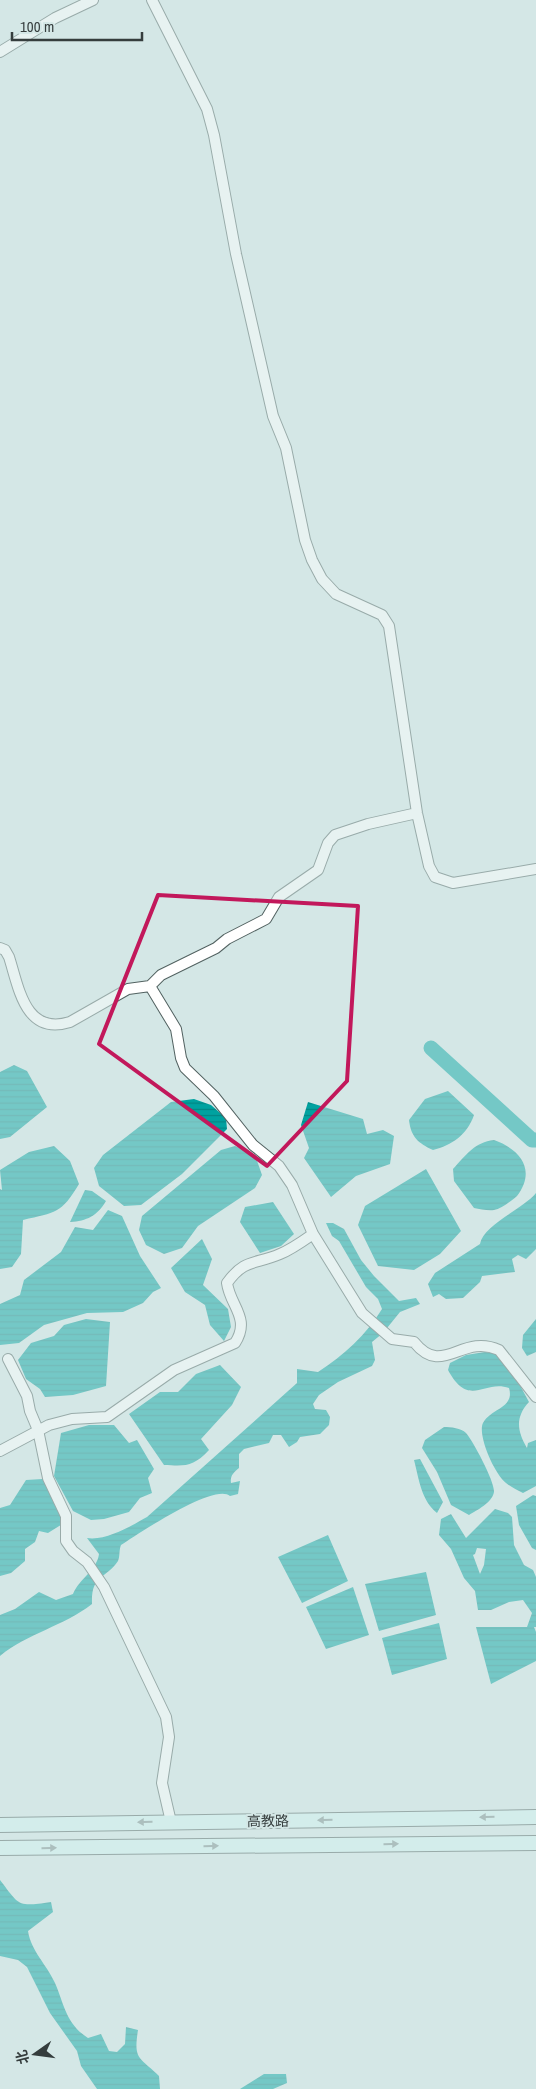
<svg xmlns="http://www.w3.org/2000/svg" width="536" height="2089" viewBox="0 0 536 2089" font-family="'Archivo Narrow','Noto Sans SC',sans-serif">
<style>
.water{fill:url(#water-rules);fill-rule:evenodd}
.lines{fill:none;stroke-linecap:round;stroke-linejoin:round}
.river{stroke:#00a2a0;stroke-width:15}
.minor-casing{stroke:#526261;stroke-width:12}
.secondary-casing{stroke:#526261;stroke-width:16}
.minor{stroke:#fff;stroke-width:10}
.secondary{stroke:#d2f3f2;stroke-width:14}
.oneway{fill:#7c8f8e}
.marked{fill:none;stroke:#c2185b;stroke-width:4;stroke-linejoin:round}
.labels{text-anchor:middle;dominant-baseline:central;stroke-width:4;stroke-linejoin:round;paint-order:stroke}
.street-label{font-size:14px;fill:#353d3d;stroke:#d4e7e6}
</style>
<defs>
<pattern id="water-rules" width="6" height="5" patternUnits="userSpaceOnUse" patternTransform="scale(1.25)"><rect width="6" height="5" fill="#00a2a0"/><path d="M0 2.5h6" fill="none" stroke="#038584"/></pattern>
</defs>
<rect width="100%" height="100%" fill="#d4e7e6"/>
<path class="water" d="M 14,1065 L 27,1071 L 47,1107 L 10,1137 L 0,1139 L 0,1072 Z
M 448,1091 L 474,1115 C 467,1135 452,1145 433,1150 C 418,1143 411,1137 409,1120 L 425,1099 Z
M 194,1099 L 211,1105 L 226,1118 L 227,1129 L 182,1174 L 141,1205 L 124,1206 L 99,1186 L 94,1168 L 103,1155 L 171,1102 Z
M 308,1102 L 363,1119 L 367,1134 L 383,1130 L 394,1136 L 390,1164 L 356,1176 L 331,1197 L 304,1158 L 309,1148 L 301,1125 Z
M 494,1140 C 522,1150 536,1171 517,1196 C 511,1201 501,1209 494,1210 C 488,1211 480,1209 474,1208 L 454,1181 L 453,1169 C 466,1155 475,1142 494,1140 Z
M 54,1146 L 70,1161 L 79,1184 C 61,1214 56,1212 23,1220 L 21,1254 L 12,1267 L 0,1269 L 0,1189 L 2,1190 L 0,1170 L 29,1152 Z
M 235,1146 L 255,1155 L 262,1175 L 255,1188 L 198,1226 L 182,1248 L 164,1254 L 146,1245 L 139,1230 L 142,1216 L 221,1150 Z
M 426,1169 L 461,1231 L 440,1254 L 414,1270 L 378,1266 L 358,1225 L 365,1206 Z
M 85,1190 L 92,1191 L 106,1201 C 97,1216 87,1221 70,1222 Z
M 536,1193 L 536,1249 L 526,1259 L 518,1255 L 512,1259 L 515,1272 L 482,1276 L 480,1282 L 463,1298 L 446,1299 L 439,1294 L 433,1297 L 428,1284 L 435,1273 L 480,1244 C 483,1225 523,1209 536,1193 Z
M 273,1202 L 294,1234 L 281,1246 L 260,1253 L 240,1222 L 245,1207 Z
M 108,1210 L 122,1216 L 140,1256 L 161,1288 L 153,1292 L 143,1303 L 123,1312 L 87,1313 L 44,1325 L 19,1343 L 0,1345 L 0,1304 L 20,1295 L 24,1280 L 61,1252 L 75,1227 L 93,1230 Z
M 326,1223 L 333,1223 L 344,1229 L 361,1260 L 374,1276 L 399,1301 L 416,1298 L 420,1304 L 400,1312 L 383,1333 L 372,1342 L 375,1360 L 372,1366 L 338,1382 L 319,1395 L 313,1404 L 315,1409 L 326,1410 L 330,1417 L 329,1425 L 320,1434 L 300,1437 L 297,1442 L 289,1447 L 281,1435 L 273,1435 L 269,1443 L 244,1449 L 239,1454 L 239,1468 C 233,1473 230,1476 231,1483 L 240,1481 L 238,1494 L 230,1496 C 215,1482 138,1534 121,1545 C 119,1549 120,1557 118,1561 C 105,1580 91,1574 92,1604 C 64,1626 28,1633 0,1656 L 0,1615 L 15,1609 L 39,1592 L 56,1600 L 73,1594 C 79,1579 97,1570 99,1554 L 87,1538 C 106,1541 131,1526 147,1517 L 297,1383 L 297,1369 L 318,1372 C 344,1355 366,1335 382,1309 L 378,1299 L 366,1287 L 339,1241 L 332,1236 Z
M 202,1239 L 212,1259 L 203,1285 L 228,1309 L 231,1327 L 224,1341 L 210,1325 L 205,1305 L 185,1292 L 171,1268 Z
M 86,1319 L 110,1322 L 106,1386 L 73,1395 L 45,1397 L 40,1389 L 26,1379 L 18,1360 L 31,1343 L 54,1336 L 64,1325 Z
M 536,1319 L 536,1352 L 527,1356 L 522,1348 L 523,1335 Z
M 485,1352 L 503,1354 L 529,1402 C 515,1417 517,1431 527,1448 L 528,1443 L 536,1440 L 536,1486 L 523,1493 C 517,1490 511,1487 506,1483 C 495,1475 477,1435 483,1423 C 491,1408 515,1408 509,1388 C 484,1379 469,1409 448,1370 L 450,1363 L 466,1355 Z
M 220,1365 L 241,1387 L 232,1405 L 201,1439 L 209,1450 C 193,1467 186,1466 164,1465 L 129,1414 L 160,1392 L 178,1392 L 196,1374 Z
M 89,1425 L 114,1425 L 129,1443 L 137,1440 L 154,1469 L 148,1478 L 152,1493 L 140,1498 L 129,1512 L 104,1519 L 91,1520 L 73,1511 L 54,1476 L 61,1433 Z
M 444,1427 C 451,1427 461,1428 466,1433 C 473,1441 495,1482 494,1492 C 492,1503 477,1510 469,1515 L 451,1505 L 437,1472 L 422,1448 L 425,1440 Z
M 420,1459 L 443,1502 L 437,1513 C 421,1500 419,1479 414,1460 Z
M 43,1479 L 58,1503 L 64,1523 L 48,1533 L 39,1531 L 35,1542 L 25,1549 L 25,1561 L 11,1573 L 0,1576 L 0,1508 L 10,1505 L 26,1480 Z
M 533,1495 L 536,1496 L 536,1550 L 532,1548 L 519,1525 L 516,1506 Z
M 495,1509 L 508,1513 L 512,1517 L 514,1545 L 524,1565 L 533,1570 L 536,1577 L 536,1627 L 534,1627 L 536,1632 L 536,1661 L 491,1684 L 476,1627 L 527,1627 L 532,1613 L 523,1600 L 509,1602 L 491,1610 L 478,1610 L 475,1591 L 464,1578 L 451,1549 L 439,1535 L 441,1519 L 451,1514 L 466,1538 ZM 477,1548 L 486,1549 L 484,1565 L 480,1574 L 473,1555 L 475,1554 Z
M 328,1535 L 348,1581 L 302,1603 L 278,1557 Z
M 426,1572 L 436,1615 L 379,1631 L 365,1584 Z
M 353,1587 L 369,1635 L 326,1649 L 306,1607 Z
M 439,1623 L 447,1659 L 392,1675 L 382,1638 Z
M 0,1880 C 20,1906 17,1907 51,1902 L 53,1912 L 28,1931 C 31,1951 47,1965 55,1983 C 64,2004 66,2024 88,2038 L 101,2034 L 109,2051 L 117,2052 L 125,2044 L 126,2027 L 138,2030 C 133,2061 140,2057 159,2076 L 160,2089 L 97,2089 L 81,2066 L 77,2051 L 50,2013 L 27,1967 L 18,1960 L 0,1956 Z
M 264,2074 L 286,2074 L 287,2083 L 273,2089 L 240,2089 Z"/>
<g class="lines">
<path class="river" d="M 431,1048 L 532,1140 L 536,1140"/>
<g class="minor-casing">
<path id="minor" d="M 152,0 L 207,109 L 214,135 L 236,254 L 273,416 L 286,448 L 305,540 L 312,560 L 322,579 L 336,594 L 382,615 L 389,626 L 417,813 L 429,866 L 435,877 L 453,883 L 536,869
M 0,52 L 55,18 L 93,0
M 0,948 L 5,950 L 9,957 C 19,988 25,1036 70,1022 L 128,989 L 150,986 L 161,975 L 216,948 L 227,939 L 266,919 L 279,897 L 318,870 L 328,843 L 335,835 L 368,824 L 417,813
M 150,986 L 176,1029 L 181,1058 L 185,1068 L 214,1096 L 253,1145 L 279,1166 L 292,1185 L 313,1234 L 362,1313 L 392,1339 L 414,1342 C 443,1378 461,1333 499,1350 L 536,1397
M 8,1359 L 27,1396 L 30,1411 L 38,1430 L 48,1478 L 66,1516 L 66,1541 L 73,1551 L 87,1562 L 104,1587 L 166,1717 L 169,1737 L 162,1783 L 171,1822
M 0,1451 L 49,1425 L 72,1419 L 107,1417 L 174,1370 L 235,1343 C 251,1318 230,1306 227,1283 C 245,1258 255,1265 280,1254 C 292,1249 303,1241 313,1234"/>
</g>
<g class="secondary-casing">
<path id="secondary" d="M 0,1825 L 536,1817
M 0,1848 L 536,1843"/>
</g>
<use href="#minor" class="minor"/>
<use href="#secondary" class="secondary"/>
</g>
<defs><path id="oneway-solid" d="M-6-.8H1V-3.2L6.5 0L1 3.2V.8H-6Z" transform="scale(1.25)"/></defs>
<g class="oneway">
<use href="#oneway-solid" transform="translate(487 1817) rotate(179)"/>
<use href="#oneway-solid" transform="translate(325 1820) rotate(179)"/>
<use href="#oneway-solid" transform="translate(145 1822) rotate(179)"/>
<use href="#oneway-solid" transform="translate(391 1844) rotate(-1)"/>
<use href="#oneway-solid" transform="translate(211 1846) rotate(-1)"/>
<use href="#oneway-solid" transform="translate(49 1848) rotate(-1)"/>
</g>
<path d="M0 0H536V2089H0ZM 158,895 L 358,906 L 347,1081 L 267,1166 L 99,1044 Z" fill="#d4e7e6" fill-opacity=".55" fill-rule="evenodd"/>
<path class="marked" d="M 158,895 L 358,906 L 347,1081 L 267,1166 L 99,1044 Z"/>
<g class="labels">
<g class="street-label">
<text transform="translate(268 1821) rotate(-1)">高教路</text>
</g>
</g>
<g transform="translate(35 2054) rotate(256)" stroke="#d4e7e6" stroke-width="4" paint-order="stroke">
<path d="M0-4L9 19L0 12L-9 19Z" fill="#353d3d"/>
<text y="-8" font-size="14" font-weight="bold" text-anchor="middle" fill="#353d3d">北</text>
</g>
<path d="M12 32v8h130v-8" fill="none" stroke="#353d3d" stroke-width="2.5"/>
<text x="20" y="32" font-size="15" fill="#353d3d" stroke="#d4e7e6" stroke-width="4" paint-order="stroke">100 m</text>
</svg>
